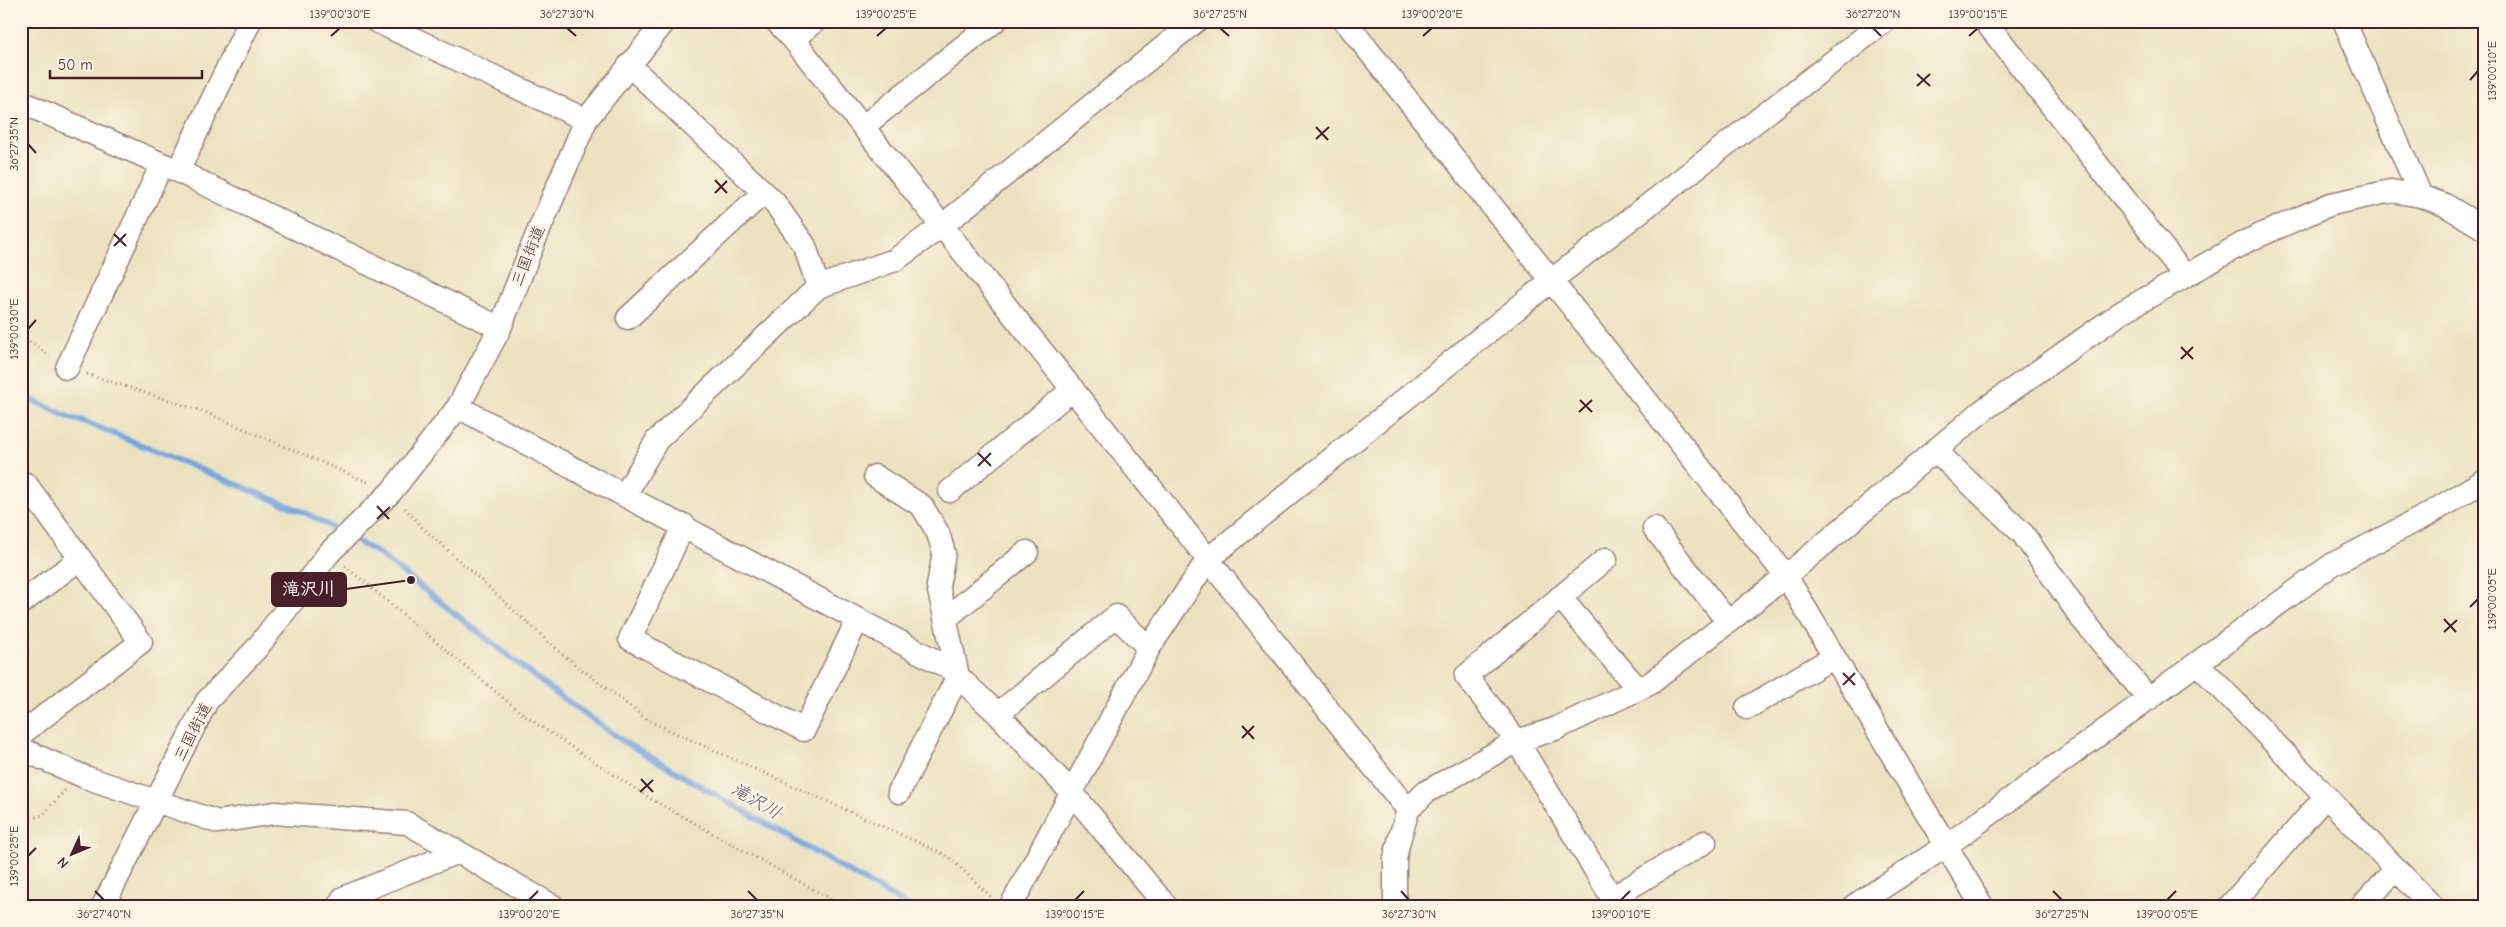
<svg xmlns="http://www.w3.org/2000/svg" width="2506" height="927" viewBox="0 0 2506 927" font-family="'Comic Neue','Klee One',sans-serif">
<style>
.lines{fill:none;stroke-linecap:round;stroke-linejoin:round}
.stream{stroke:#73a6df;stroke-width:6}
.minor-casing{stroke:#9a8076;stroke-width:25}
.path{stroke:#9a8076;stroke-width:3;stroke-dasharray:1 4;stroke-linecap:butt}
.minor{stroke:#fff;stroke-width:22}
.ticks{fill:none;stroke:#4a1f2b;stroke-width:2}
.labels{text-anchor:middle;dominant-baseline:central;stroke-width:4.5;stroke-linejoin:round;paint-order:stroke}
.street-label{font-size:16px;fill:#4a1f2b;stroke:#fcf5e5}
.water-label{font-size:18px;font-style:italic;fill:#584e6a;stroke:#fcf5e5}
.leader{fill:none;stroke:#4a1f2b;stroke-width:2}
.callout-dot{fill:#4a1f2b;stroke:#fcf5e5;stroke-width:2}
.callout{fill:#4a1f2b;stroke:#4a1f2b;stroke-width:2}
.callout-label{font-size:18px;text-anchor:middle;font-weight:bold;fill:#fff}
.neatline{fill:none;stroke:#4a1f2b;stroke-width:2}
.ticks-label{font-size:12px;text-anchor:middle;fill:#4a1f2b}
</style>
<rect width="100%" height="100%" fill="#fcf5e5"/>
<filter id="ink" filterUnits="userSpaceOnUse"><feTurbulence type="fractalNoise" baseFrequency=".02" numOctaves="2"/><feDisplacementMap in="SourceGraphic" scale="10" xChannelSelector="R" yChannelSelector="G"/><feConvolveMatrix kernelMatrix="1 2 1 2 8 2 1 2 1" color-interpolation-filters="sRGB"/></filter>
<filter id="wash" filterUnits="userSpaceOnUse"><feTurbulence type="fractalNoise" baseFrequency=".0096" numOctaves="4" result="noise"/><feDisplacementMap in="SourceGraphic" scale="20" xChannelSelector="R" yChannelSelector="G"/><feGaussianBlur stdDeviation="1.12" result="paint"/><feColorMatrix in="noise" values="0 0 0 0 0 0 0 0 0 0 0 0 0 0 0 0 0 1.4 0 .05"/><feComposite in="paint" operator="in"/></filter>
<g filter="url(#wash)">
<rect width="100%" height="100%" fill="#ebe2c0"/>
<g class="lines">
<path class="stream" d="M 21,395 L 73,419 L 83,421 L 306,513 L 378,553 L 553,691 L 626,743 L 908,906"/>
</g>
</g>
<g filter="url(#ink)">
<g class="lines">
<g class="minor-casing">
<path id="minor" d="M 376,21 L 586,120
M 776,21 L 793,39 L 1408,810
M 1345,21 L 1786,576 L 1982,906
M 1985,21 L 2185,276
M 2344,21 L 2421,196
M 793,39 L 815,21
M 629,65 L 774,202 L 805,246 L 818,287
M 21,102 L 178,171 L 500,328
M 864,126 L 995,21
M 178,171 L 250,21
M 628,318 L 763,193
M 67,368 L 162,164
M 458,407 L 949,668 L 998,714 L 1072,793 L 1166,906
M 1935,450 L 2023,534 L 2082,619 L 2149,699
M 875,476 L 922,506 L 938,533 L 944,553 L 938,586 L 958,676 L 899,792
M 21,487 L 26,484 L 141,642 L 21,734
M 950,491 L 1073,389
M 625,495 L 657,440 L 818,287 L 895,260 L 943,225 L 1196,21
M 684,525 L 630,639 L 804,730 L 858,619
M 1654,528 L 1728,622
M 1606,559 L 1466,676 L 1517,741 L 1617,906
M 1560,597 L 1638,689
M 21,603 L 80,559
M 945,619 L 1027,552
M 2198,664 L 2432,906
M 1747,708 L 1834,657
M 998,714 L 1116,616 L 1149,648
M 21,749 L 85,777 L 218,822 L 274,813 L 407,823 L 553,906
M 1612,898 L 1705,842
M 103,906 L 207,701 L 257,648 L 329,553 L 391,492 L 458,407 L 500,328 L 533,244 L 586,120 L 665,21
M 338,906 L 343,898 L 458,852
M 1011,906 L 1149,648 L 1208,559 L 1552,280 L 1885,21
M 1395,906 L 1395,858 L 1400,837 L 1408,810 L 1426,792 L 1517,741 L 1555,729 L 1651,683 L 1786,576 L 1982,411 L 2122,312 L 2247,241 L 2331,204 L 2391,191 L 2421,196 L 2445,205 L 2485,229
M 1854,906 L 1946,846 L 2333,564 L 2427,515 L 2485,480
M 2230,906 L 2326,796
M 2362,906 L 2396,869"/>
</g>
<path class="path" d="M 21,336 L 50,356
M 87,374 L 202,411 L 370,483
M 405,508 L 422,527 L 563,655 L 649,721 L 948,856 L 992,898
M 345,566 L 525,716 L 651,799 L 843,906
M 21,821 L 43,815 L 65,790"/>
<use href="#minor" class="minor"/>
</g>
</g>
<path class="ticks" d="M 567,28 L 576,36M 1220,28 L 1229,36M 1873,28 L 1881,36M 331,36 L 340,28M 877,36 L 886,28M 1423,36 L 1432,28M 1969,36 L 1978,28M 1917,74 L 1930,86M 2470,80 L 2478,71M 1917,86 L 1930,74M 1316,127 L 1328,140M 1316,139 L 1329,127M 28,144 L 36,153M 715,180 L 727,193M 715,193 L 727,181M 114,234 L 126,246M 114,246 L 126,234M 28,329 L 36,320M 2181,347 L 2193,359M 2181,359 L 2193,347M 1580,400 L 1592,412M 1579,412 L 1592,400M 978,453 L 991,466M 978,466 L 991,453M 377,506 L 389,519M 377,519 L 390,507M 2470,607 L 2478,599M 2444,619 L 2456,632M 2444,632 L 2457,620M 1843,673 L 1855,685M 1843,685 L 1855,673M 1242,726 L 1254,739M 1242,738 L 1254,726M 641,779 L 653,792M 640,792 L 653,780M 28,856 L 36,848M 95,891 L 104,900M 748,891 L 757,900M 1401,891 L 1409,900M 2053,891 L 2062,900M 529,900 L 538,891M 1075,900 L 1084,891M 1621,900 L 1630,891M 2167,900 L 2176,891"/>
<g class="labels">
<g class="street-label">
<text transform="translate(528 256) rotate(-68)">三国街道</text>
<text transform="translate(193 732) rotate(-63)">三国街道</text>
</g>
<g class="water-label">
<text transform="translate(756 801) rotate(30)">滝沢川</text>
</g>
</g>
<path class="leader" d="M411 580L346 589"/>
<circle class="callout-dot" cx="411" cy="580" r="5"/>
<rect class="callout" x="272" y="573" width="74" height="33" rx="5"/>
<g class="callout-label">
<text x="309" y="595">滝沢川</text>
</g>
<rect width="2506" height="927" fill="none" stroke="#fcf5e5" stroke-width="55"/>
<g transform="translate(72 854) rotate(226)" stroke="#fcf5e5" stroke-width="4" paint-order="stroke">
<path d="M0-4L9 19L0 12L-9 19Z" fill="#4a1f2b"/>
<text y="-8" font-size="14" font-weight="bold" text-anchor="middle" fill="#4a1f2b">N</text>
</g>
<path d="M50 70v8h152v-8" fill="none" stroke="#4a1f2b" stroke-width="2.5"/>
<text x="58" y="70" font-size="15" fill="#4a1f2b" stroke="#fcf5e5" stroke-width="4" paint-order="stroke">50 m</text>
<rect x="28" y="28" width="2450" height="872" class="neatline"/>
<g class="ticks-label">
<text x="340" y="18">139°00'30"E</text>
<text x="567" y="18">36°27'30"N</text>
<text x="886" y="18">139°00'25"E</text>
<text x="1220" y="18">36°27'25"N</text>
<text x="1432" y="18">139°00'20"E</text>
<text x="1873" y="18">36°27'20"N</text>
<text x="1978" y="18">139°00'15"E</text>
<text transform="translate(2492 71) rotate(-90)" y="4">139°00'10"E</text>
<text transform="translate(14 144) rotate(-90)" y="4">36°27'35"N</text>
<text transform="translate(14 329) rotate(-90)" y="4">139°00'30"E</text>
<text transform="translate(2492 599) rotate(-90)" y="4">139°00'05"E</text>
<text transform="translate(14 856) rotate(-90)" y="4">139°00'25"E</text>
<text x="104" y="918">36°27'40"N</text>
<text x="529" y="918">139°00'20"E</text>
<text x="757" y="918">36°27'35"N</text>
<text x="1075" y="918">139°00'15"E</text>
<text x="1409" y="918">36°27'30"N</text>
<text x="1621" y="918">139°00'10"E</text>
<text x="2062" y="918">36°27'25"N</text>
<text x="2167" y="918">139°00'05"E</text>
</g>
</svg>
